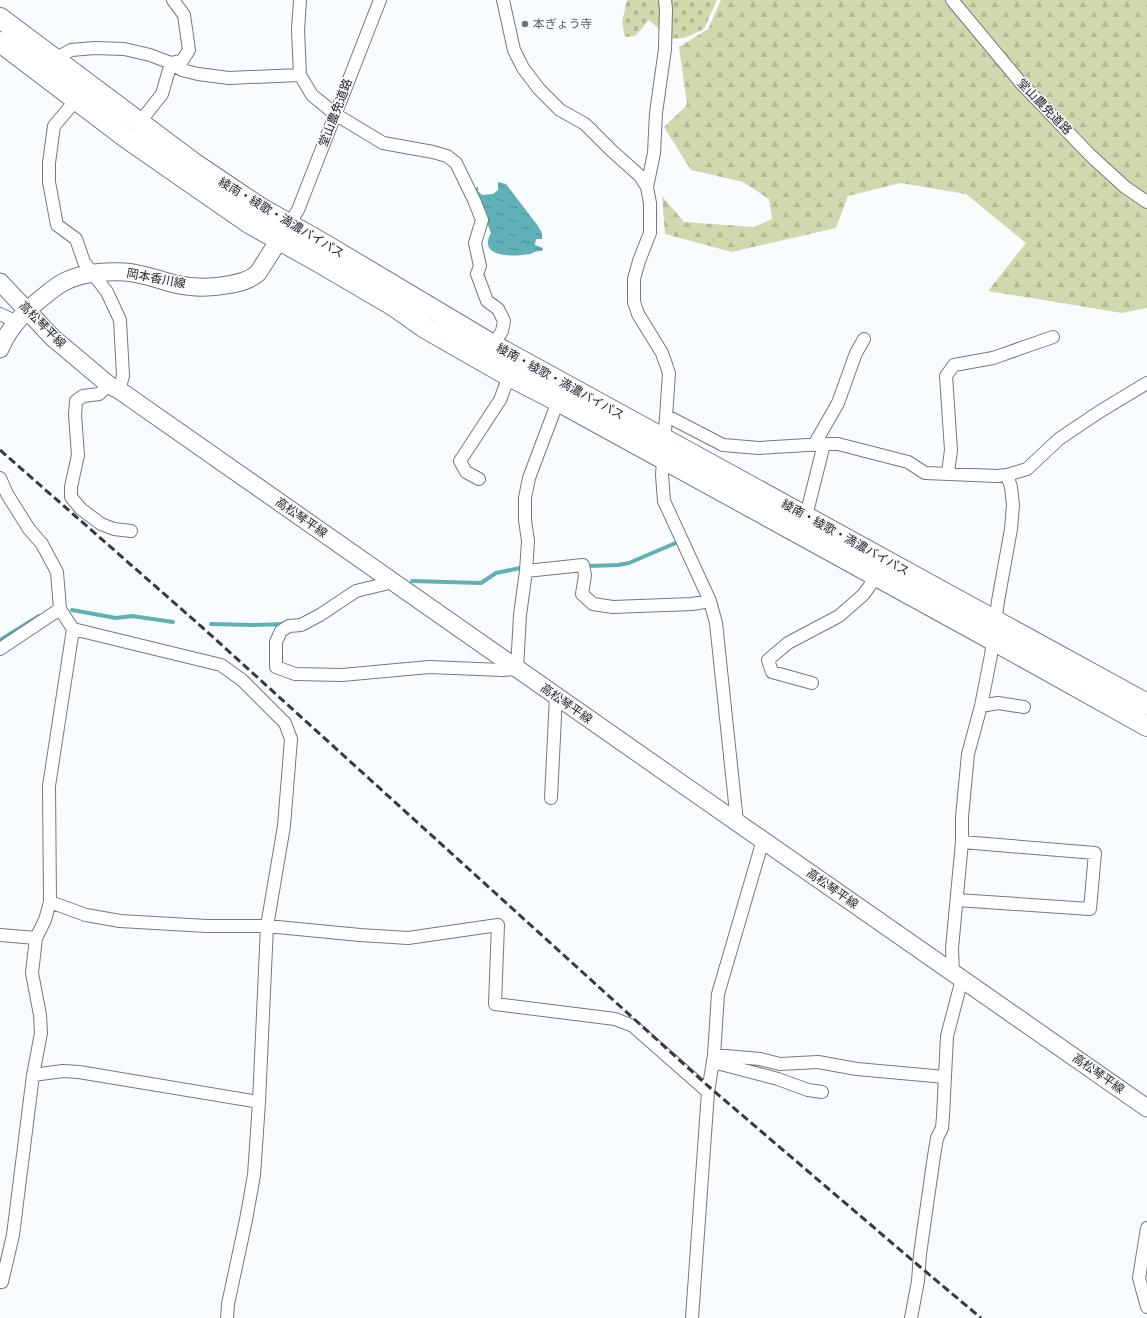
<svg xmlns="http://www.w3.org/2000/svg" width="1147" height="1318" viewBox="0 0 1147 1318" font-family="'Sofia Sans Condensed','Noto Sans JP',sans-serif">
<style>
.forest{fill:url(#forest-firs)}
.cemetery{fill:url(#cemetery-stones)}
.water{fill:url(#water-ripples)}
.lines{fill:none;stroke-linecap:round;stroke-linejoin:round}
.stream{stroke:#60b0b8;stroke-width:4}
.minor-casing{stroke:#75797d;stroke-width:14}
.secondary-casing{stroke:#75797d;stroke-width:19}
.trunk-casing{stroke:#75797d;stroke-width:22}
.minor{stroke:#fff;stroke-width:12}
.secondary{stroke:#fff;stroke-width:17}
.trunk{stroke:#fff;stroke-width:20}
.rail{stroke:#393a3c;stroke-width:3;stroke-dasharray:8 4;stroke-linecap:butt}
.worship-dot{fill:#6b7280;stroke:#f9fcff;stroke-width:1.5}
.labels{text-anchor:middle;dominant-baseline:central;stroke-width:3;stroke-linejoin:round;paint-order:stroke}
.worship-label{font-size:12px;fill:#5b616d;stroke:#f9fcff;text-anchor:start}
.street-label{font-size:12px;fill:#212224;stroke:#f9fcff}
</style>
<defs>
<pattern id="forest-firs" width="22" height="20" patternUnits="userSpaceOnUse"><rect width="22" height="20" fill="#d2d8ae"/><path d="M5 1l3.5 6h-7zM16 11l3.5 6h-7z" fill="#b4b996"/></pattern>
<pattern id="cemetery-stones" width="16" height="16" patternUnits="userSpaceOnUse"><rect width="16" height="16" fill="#d2d8ae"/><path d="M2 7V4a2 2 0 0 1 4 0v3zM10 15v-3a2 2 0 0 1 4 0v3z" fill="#b4b996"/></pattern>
<pattern id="water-ripples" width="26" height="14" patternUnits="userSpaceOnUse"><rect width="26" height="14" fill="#60b0b8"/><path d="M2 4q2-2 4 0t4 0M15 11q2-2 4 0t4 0" fill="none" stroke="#4f8f95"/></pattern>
</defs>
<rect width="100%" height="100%" fill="#f9fcff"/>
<path class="forest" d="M 721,0 L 1147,0 L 1147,308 L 1122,313 L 988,291 L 1026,243 L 966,194 L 900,183 L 848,196 L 836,228 L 732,252 L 665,234 L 662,196 L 684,222 L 754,227 L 772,219 L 769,199 L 743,182 L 691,170 L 664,127 L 687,105 L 679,47 L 708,29 Z"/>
<path class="cemetery" d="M 627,0 L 662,0 L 662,32 L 649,20 L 635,36 L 625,37 L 622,22 Z
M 668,0 L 717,0 L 704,29 L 684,38 L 668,39 Z"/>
<path class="water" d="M 498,182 L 506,184 L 538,226 L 542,233 L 542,239 L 536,239 L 535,245 L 543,248 L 542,251 C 537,250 534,253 530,254 C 514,257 477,258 491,233 L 488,225 L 484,224 L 474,191 L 478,186 L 478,191 L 482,195 L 493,194 L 498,190 Z"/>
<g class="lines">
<path class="stream" d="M 589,566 L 618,565 L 629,563 L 678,542
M 412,581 L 481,583 L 496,573 L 520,568
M 72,610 L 116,618 L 132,616 L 173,622
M 211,624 L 253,625 L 285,624
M 0,640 L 39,616"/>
<g class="minor-casing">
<path id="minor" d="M 300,0 L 298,30 L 300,75 L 312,95 L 335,114 L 383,143 L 433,152 L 447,156 L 456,163 L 474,200 L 482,220 L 475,243 L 480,266 L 477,274 L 487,301 L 498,309 L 504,321 L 502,331 L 493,345 L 496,351
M 503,0 L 514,50 L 523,68 L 539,89 L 560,110 L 585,124 L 611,150 L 640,176 L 647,187 L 650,203 L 650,233 L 639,261 L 634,279 L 634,302 L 638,314 L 662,353 L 669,373 L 662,475 L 664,501 L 710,601 L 716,623 L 737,822
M 952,0 L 1021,83 L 1090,155 L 1125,187 L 1147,202
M 55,59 L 71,50 L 95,48 L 124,49 L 150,55 L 171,63 L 182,70 L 198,74 L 229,78 L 300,75
M 76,100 L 54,126 L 49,163 L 49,182 L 57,225 L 76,239 L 84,262 L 107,292 L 120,320 L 123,376 L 119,390
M 140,122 L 162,94 L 171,63 L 182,61 L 189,50 L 184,15 L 173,0
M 647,187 L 654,153 L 656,113 L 665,49 L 666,9 L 665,0
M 289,224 L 298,210 L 380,0
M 0,314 L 17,322
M 109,385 L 99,394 L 83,396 L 76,401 L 75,415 L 78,455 L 71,487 L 71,497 L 81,509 L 101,524 L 114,529 L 131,531
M 667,416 L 723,445 L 759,448 L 824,444 L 838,444 L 908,462 L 925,473 L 997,476 L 1007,475 L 1027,469 L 1059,439 L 1099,412 L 1147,383
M 814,445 L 838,403 L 856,353 L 864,339
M 948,473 L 951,450 L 946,376 L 954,365 L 993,358 L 1053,337
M 0,478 L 7,494 L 29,529 L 42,544 L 57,572 L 60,609 L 73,629 L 221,665 L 242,680 L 285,723 L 291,739 L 284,826 L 267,926 L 259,1102 L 254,1175 L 246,1220 L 228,1304 L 227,1318
M 479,479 L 466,472 L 460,461 L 500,400 L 509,376 L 506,371
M 806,516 L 824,444
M 526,571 L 583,565 L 585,575 L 582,594 L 593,604 L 613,607 L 692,604 L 710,601
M 393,582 L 356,591 L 320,615 L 301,625 L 289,626 L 281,631 L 276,642 L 276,667 L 295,674 L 342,675 L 429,667 L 502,670 L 517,669 L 520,615 L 526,571 L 528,541 L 525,520 L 525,498 L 529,478 L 558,401
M 0,649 L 60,609
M 812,683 L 772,672 L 768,660 L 788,643 L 839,616 L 863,595 L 869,587 L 875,576
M 981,706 L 998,703 L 1024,707
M 551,798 L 556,696
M 957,900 L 1090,909 L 1095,853 L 962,842
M 50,902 L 86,915 L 120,921 L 207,926 L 267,926 L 360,935 L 408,938 L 498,925 L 495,1004 L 615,1019 L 633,1026 L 708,1092
M 0,935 L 36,938
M 953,973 L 952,948 L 962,842 L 962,817 L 968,754 L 981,706 L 991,655 L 998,601 L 1011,529 L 1013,505 L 1011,487 L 1007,475
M 714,1055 L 760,1059 L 780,1064 L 818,1062 L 857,1069 L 945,1077
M 713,1062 L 778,1079 L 808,1090 L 822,1092
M 33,1075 L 63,1071 L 79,1072 L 259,1102
M 1147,1228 L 1139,1278 L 1147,1307
M 0,1282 L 2,1282 L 13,1235 L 33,1075 L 41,1033 L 40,1015 L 32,973 L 36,938 L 45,920 L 50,902 L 49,786 L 73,629
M 692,1318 L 708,1092 L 714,1055 L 718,994 L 763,840
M 911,1318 L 918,1281 L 920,1254 L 934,1156 L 937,1138 L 942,1128 L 943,1116 L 947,1036 L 962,979"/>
</g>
<g class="secondary-casing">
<path id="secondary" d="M 0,282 L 53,338 L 109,385 L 119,390 L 685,786 L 1147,1108
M 0,349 C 8,330 22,314 38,301 C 46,295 53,288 62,283 C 80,273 105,271 125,272 C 142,273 159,280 175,284 C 192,288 210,288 227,285 C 238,283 249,281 258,273 L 286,229"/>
</g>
<g class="trunk-casing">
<path id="trunk" d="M 0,18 L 195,164 L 259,207 L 327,246 L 493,345 L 1147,704
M 0,42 L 128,139 L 249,223 L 317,261 L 394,306 L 425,328 L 509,376 L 558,401 L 993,640 L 1147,726"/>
</g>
<use href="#minor" class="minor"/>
<use href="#secondary" class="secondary"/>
<use href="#trunk" class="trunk"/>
<path class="rail" d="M 0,450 L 203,628 L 708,1086 L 919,1266 L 981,1318"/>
</g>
<circle class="worship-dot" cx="525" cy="24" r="4"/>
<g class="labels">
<g class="worship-label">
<text x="533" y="24">本ぎょう寺</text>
</g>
<g class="street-label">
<text transform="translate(1044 107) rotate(46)">堂山農免道路</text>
<text transform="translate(336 113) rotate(-69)">堂山農免道路</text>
<text transform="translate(281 218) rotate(31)">綾南・綾歌・満濃バイパス</text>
<text transform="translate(156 279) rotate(11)">岡本香川線</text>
<text transform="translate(42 325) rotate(45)">高松琴平線</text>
<text transform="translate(560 382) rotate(29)">綾南・綾歌・満濃バイパス</text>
<text transform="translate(301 518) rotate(35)">高松琴平線</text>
<text transform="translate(845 538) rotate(29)">綾南・綾歌・満濃バイパス</text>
<text transform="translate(566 704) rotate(35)">高松琴平線</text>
<text transform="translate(832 889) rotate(35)">高松琴平線</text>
<text transform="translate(1098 1074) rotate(35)">高松琴平線</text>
</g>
</g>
</svg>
